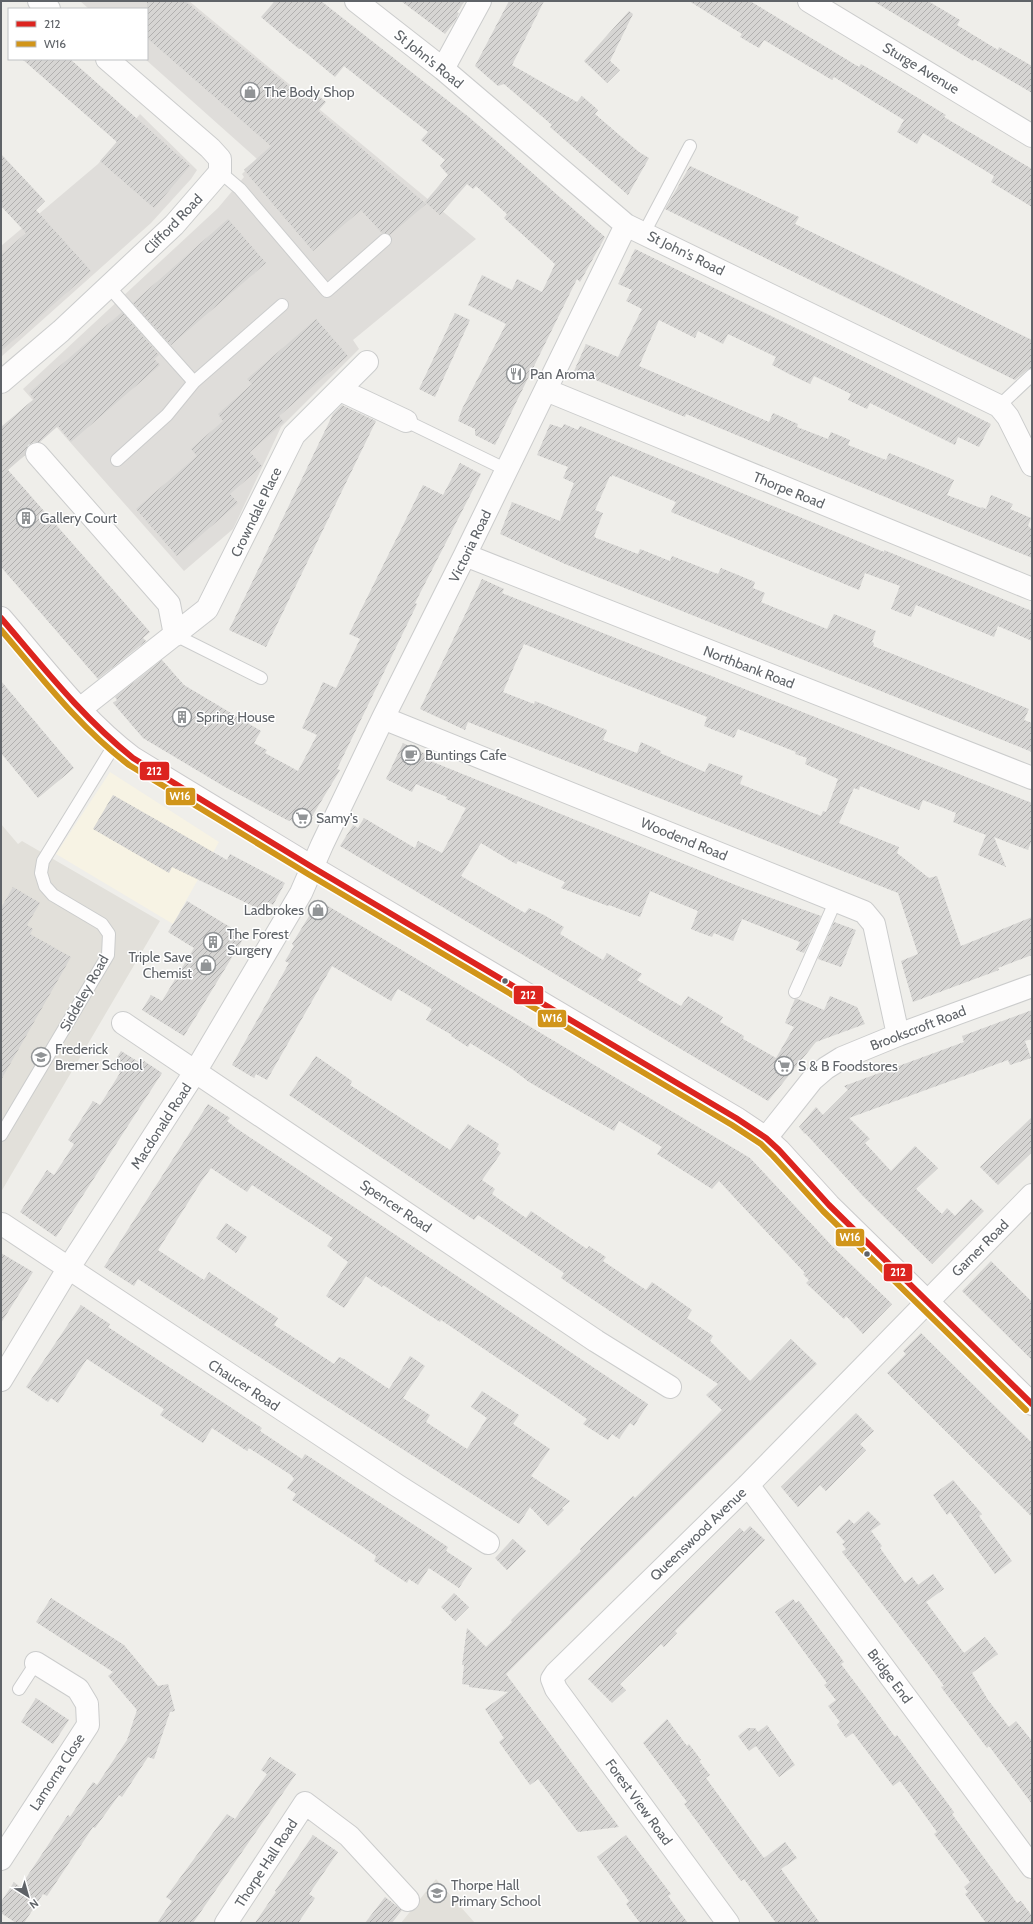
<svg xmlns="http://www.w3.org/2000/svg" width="1033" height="1924" viewBox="0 0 1033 1924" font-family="Cabin,sans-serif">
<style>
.commercial{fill:#f7f3e4}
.industrial{fill:#dfddda}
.education{fill:#e2e0da}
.building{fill:url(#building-hatch);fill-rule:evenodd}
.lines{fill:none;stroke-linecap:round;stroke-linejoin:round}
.service-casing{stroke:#cbcccc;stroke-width:14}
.minor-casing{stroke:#cbcccc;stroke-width:24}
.secondary-casing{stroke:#cacacb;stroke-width:24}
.service{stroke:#fdfcfc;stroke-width:12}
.minor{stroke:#fdfcfc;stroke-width:22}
.secondary{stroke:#fdfcfc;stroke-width:22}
.bus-1-casing{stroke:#fff;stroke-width:9}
.bus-2-casing{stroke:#fff;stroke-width:9}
.bus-1{stroke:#dc241f;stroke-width:6}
.bus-2{stroke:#d1951a;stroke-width:6}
.bus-dot{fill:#5f6368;stroke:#fff;stroke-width:1.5}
.labels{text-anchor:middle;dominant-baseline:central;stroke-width:3;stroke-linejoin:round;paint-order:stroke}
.street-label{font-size:14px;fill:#5f6368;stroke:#fff}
.poi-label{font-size:14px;fill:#5f6368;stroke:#fff;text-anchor:start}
.line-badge{stroke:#fff;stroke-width:1.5}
.badge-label{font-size:11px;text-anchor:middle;font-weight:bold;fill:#fff}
</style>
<defs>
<pattern id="building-hatch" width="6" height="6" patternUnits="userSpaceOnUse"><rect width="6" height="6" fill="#d6d5d3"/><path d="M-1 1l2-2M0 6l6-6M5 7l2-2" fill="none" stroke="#b1b0af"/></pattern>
</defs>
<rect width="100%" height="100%" fill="#efeeea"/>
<path class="commercial" d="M 110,772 L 219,842 L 173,924 L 56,854 Z"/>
<path class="industrial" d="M 80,1 L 189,1 L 476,239 L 353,340 L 359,349 L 281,427 L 233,529 L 184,571 L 23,389 L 218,208 L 244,177 L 242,174 L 257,159 L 145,59 L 147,59 L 147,9 L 89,9 Z
M 140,114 L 197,170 L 191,179 L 151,223 L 1,357 L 1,246 L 98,164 Z"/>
<path class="education" d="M 1,824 L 18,844 L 22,841 L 160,921 L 1,1192 Z
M 436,1879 L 475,1923 L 401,1923 Z"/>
<path class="building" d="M 147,1 L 185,1 L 304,99 L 312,91 L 326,102 L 318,111 L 426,204 L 390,235 L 387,233 L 382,233 L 361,210 L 313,251 L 244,170 L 271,146 L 147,38 Z
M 275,1 L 321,1 L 470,118 L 605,237 L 580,282 L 577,279 L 495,445 L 475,435 L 475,429 L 458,421 L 462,409 L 506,324 L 468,305 L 482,275 L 512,290 L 517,279 L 542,292 L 555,264 L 504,218 L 507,214 L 476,186 L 473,189 L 467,184 L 440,215 L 425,202 L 448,175 L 440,166 L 445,160 L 421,140 L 428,132 L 344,66 L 335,77 L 300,48 L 299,49 L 261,17 Z
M 401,1 L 465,1 L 457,12 L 459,13 L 455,21 L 445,34 Z
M 509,1 L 544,1 L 512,65 L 577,102 L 582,96 L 598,110 L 595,114 L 639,152 L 649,158 L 628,195 L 550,127 L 552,125 L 504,84 L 498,86 L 475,66 Z
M 689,1 L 750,1 L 859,67 L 861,64 L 895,84 L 946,115 L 944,117 L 1032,169 L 1032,207 L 991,182 L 994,176 L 923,133 L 917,144 L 897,132 L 904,120 L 876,103 L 834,77 L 832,80 L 764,40 L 759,48 L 740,37 L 742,34 Z
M 873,1 L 928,1 L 960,20 L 957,25 L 998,50 L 999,47 L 1032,66 L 1032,93 L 974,59 L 973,61 Z
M 629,11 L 633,14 L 610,61 L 620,70 L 607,83 L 584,61 Z
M 22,59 L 70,59 L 190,166 L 154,208 L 100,161 L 117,142 Z
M 1,154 L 45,201 L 36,210 L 91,271 L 1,351 L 1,255 L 26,233 L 1,206 Z
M 690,166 L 799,217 L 795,224 L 1032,340 L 1032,368 L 1027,370 L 1015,380 L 665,209 Z
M 228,219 L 266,263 L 171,345 L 133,303 Z
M 635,249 L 991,424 L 979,447 L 958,437 L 955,445 L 870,403 L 867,409 L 848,400 L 851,394 L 814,376 L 810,384 L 789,374 L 772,365 L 776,357 L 728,334 L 723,344 L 698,331 L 695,338 L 659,320 L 639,366 L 769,422 L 773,413 L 798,424 L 797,427 L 828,439 L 831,432 L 850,440 L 848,445 L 886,460 L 889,453 L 904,459 L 954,480 L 947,495 L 981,508 L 982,507 L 986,509 L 991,495 L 1013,504 L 1010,509 L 1031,518 L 1028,526 L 1032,529 L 1032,558 L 686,414 L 685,417 L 574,371 L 586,344 L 618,357 L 642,309 L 626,301 L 632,290 L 618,284 Z
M 122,312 L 159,355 L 154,359 L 160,365 L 71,442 L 58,426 L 40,442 L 34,442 L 28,445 L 25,455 L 8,470 L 150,632 L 143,638 L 146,641 L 98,679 L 1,567 L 1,427 L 34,399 L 29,393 Z
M 455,313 L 470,320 L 435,397 L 419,389 Z
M 316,319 L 348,356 L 279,416 L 284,422 L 250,452 L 262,466 L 230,494 L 238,503 L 177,556 L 136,509 L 197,456 L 191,449 L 223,421 L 218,414 L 252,384 L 247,379 Z
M 342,405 L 376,421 L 266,647 L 229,630 L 333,414 Z
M 550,424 L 562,428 L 564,424 L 578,430 L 580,426 L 860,542 L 884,552 L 884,550 L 1032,611 L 1032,641 L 998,626 L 994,637 L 916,605 L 911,617 L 891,609 L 900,586 L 865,573 L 859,590 L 671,512 L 676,502 L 612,475 L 612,477 L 610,476 L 595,510 L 603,513 L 594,536 L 596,538 L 638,554 L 640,549 L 670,561 L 672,556 L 718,574 L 721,568 L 755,582 L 753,588 L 765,593 L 761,602 L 827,629 L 834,614 L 876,631 L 872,642 L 874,643 L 873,646 L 1029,709 L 1024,720 L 1032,723 L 1032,752 L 565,564 L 500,534 L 512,502 L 560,521 L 574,483 L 563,478 L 568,467 L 537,455 Z
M 460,463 L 481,474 L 415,603 L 417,604 L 337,769 L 340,770 L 305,828 L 290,820 L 289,821 L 225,787 L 143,738 L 113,703 L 117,700 L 115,697 L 162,660 L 184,685 L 261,731 L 254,743 L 267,750 L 265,753 L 298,771 L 317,735 L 302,728 L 323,682 L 336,688 L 360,639 L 349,634 L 423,485 L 443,495 Z
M 482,579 L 504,589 L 502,593 L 1032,803 L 1032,839 L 1028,850 L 994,837 L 1006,867 L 978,855 L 986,835 L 953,822 L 956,813 L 923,800 L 919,810 L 860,786 L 859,790 L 854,788 L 839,823 L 899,847 L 897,853 L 929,878 L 937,876 L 961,946 L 1032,917 L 1032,955 L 998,968 L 999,970 L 913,1002 L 901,961 L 918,954 L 898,893 L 468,722 L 465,730 L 420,709 ZM 524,644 L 707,717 L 704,726 L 734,738 L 738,729 L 796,752 L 795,754 L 807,758 L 805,764 L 838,779 L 826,812 L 823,811 L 821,816 L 740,784 L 743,776 L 709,763 L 705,772 L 660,753 L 661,751 L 641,742 L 637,753 L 603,740 L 607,730 L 535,701 L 534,704 L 503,692 Z
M 1,681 L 74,768 L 38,798 L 1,753 Z
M 403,743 L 430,756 L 428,760 L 738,886 L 821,916 L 804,953 L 796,950 L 800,942 L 742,919 L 733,941 L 714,933 L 712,937 L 701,933 L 691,929 L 698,911 L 650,891 L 640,917 L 609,905 L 608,906 L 561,888 L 565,882 L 518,861 L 516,864 L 481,843 L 461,876 L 525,913 L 529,908 L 544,915 L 564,927 L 560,934 L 603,960 L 607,953 L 620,961 L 642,974 L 637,980 L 681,1006 L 688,996 L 723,1017 L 720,1022 L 744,1036 L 743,1039 L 776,1058 L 794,1027 L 785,1023 L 795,999 L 798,999 L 824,1010 L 830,996 L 857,1007 L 865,1024 L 816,1042 L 768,1101 L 340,846 L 353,825 L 358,828 L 364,818 L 415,848 L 418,841 L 442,853 L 466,808 L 446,799 L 447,797 L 416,784 L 412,792 L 386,779 Z
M 113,795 L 227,860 L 230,854 L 285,883 L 273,905 L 268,902 L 263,911 L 172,867 L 169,873 L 93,829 Z
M 13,887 L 40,903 L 27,925 L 33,929 L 30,934 L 71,957 L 1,1080 L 1,908 Z
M 187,901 L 245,936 L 184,1036 L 142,1010 L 151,995 L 162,1001 L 194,948 L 168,932 Z
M 317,903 L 323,903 L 750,1158 L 833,1247 L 892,1304 L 863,1334 L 846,1316 L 844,1319 L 806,1283 L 809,1280 L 803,1274 L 805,1273 L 719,1181 L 712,1189 L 657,1154 L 662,1147 L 619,1121 L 614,1131 L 529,1082 L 512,1069 L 470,1043 L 468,1047 L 451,1036 L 452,1035 L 426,1020 L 432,1009 L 398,989 L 391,1001 L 332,966 L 267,1080 L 256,1074 L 254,1078 L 232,1065 L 289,963 L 285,961 L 294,946 L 292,944 Z
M 834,922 L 856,930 L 841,967 L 818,959 Z
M 1032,1010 L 1032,1039 L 1025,1041 L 1031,1058 L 1010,1065 L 1008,1060 L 849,1118 L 870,1139 L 865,1143 L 891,1171 L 915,1146 L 938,1168 L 916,1189 L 942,1214 L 947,1208 L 955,1216 L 971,1199 L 984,1211 L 932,1264 L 863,1196 L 805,1133 L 803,1134 L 804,1133 L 799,1127 L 816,1107 L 823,1115 L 848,1090 L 844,1086 L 964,1042 L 962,1036 Z
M 121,1051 L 142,1064 L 144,1061 L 162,1073 L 56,1237 L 20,1212 L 47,1170 L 54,1175 L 64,1160 L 74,1144 L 68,1140 L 93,1101 L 100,1105 L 120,1073 L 112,1065 Z
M 316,1056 L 352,1081 L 350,1085 L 450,1150 L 468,1124 L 499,1144 L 496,1149 L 501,1153 L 482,1180 L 495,1189 L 492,1194 L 526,1218 L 531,1211 L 587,1249 L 589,1246 L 606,1257 L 603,1261 L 646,1290 L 652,1282 L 692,1310 L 687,1318 L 713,1336 L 710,1341 L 750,1381 L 791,1339 L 817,1364 L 506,1674 L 619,1827 L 578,1832 L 538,1779 L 530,1785 L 499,1742 L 504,1738 L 485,1709 L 508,1692 L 469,1687 L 469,1685 L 462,1684 L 464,1665 L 462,1665 L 467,1628 L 486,1647 L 512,1622 L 511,1620 L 581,1551 L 580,1549 L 633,1496 L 635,1498 L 722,1410 L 706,1395 L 718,1384 L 561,1278 L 564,1273 L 478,1215 L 474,1220 L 289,1095 Z
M 208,1104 L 230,1118 L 227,1121 L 236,1128 L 648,1404 L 634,1426 L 630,1423 L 619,1439 L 612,1434 L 608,1440 L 583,1424 L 587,1419 L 563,1402 L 441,1320 L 440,1322 L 383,1285 L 382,1287 L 366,1276 L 344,1308 L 326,1296 L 348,1262 L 327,1246 L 333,1238 L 252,1185 L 247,1192 L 211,1168 L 201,1182 L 158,1250 L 204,1280 L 209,1272 L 278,1318 L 274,1325 L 290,1335 L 334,1364 L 339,1357 L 344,1359 L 389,1389 L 410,1356 L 425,1366 L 403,1398 L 430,1415 L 426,1422 L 467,1449 L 487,1418 L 471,1407 L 482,1391 L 519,1415 L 513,1424 L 550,1449 L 531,1476 L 570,1501 L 562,1508 L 564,1510 L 548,1526 L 530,1507 L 519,1524 L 138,1279 L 134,1286 L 104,1267 Z
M 1032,1117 L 1032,1152 L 998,1185 L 980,1167 Z
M 226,1223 L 247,1237 L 236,1253 L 216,1238 Z
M 1,1253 L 33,1272 L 1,1323 Z
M 991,1261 L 1032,1302 L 1032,1360 L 962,1291 Z
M 81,1305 L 110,1324 L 108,1327 L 262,1428 L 260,1431 L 302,1459 L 305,1454 L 448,1547 L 446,1551 L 472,1568 L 459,1588 L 429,1568 L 418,1585 L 409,1579 L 407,1583 L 374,1561 L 376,1556 L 360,1545 L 292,1500 L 296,1494 L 287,1488 L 294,1479 L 291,1475 L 249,1448 L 247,1451 L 212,1428 L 203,1443 L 160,1415 L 164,1409 L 87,1359 L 58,1403 L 51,1398 L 48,1402 L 26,1387 Z
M 921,1333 L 1032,1443 L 1032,1517 L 887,1373 L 906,1354 L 903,1351 Z
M 856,1413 L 874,1431 L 860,1444 L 866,1450 L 826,1491 L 820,1485 L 798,1507 L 781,1487 Z
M 953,1480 L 982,1514 L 979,1516 L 1012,1561 L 995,1574 L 950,1512 L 947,1515 L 933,1495 Z
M 868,1511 L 881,1524 L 871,1531 L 882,1546 L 880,1548 L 905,1583 L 912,1577 L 918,1585 L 933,1574 L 944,1589 L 926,1602 L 964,1653 L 985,1637 L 998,1654 L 972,1673 L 988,1700 L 1009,1727 L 1016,1721 L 1032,1741 L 1032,1804 L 989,1746 L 987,1748 L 941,1687 L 944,1686 L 928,1664 L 842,1552 L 846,1549 L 842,1544 L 845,1542 L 836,1532 L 849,1519 L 854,1524 Z
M 750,1526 L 765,1540 L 675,1631 L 677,1633 L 664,1647 L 661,1644 L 620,1684 L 626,1690 L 612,1703 L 588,1679 L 740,1528 L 744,1532 Z
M 513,1539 L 526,1551 L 507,1570 L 495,1558 Z
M 454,1593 L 469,1607 L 455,1621 L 441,1607 Z
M 51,1598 L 124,1645 L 158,1686 L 168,1684 L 175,1711 L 170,1712 L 154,1759 L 148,1757 L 122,1797 L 119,1795 L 95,1828 L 93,1827 L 47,1896 L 43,1894 L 24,1923 L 16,1923 L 1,1913 L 1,1902 L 14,1882 L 20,1887 L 68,1815 L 70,1817 L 93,1782 L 97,1785 L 127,1740 L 137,1710 L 108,1676 L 113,1672 L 36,1622 Z
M 793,1599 L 796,1603 L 799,1601 L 844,1662 L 841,1664 L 868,1700 L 895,1737 L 897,1735 L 909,1751 L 954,1812 L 952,1814 L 1017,1903 L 1021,1901 L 1032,1916 L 1032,1923 L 986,1923 L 965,1894 L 968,1892 L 964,1887 L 970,1882 L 934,1834 L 937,1832 L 900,1781 L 893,1786 L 853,1733 L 846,1738 L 837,1725 L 840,1722 L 828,1706 L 836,1700 L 824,1685 L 827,1683 L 775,1612 Z
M 36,1698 L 69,1720 L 53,1744 L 21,1722 Z
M 667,1719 L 687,1746 L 689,1744 L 701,1760 L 699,1761 L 710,1775 L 706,1778 L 764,1858 L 785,1842 L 797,1858 L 781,1869 L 820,1923 L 776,1923 L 744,1879 L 741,1881 L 684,1804 L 687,1802 L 643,1743 Z
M 767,1725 L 795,1765 L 779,1777 L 756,1746 L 749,1751 L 738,1736 L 748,1728 L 755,1728 L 758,1732 Z
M 270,1757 L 296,1774 L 193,1923 L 157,1923 L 172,1901 L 166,1897 L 227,1814 L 235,1819 L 267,1774 L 261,1770 Z
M 313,1835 L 338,1852 L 309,1894 L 315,1898 L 298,1923 L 255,1923 L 276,1892 L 275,1891 Z
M 626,1835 L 671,1894 L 668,1896 L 688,1923 L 640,1923 L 626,1904 L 629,1901 L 597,1857 Z
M 385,1897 L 402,1910 L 392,1923 L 365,1923 Z"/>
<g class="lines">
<g class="service-casing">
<path id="service" d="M 220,172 L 240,189 L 327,291 L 385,240
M 644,233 L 690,146
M 109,287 L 194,382
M 999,406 L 1032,375
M 406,421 L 507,470
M 117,460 L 167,415 L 194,382 L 282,305
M 175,635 L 261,678
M 795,992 L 836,900
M 1,1135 L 108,955 L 109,934 L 102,924 L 53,895 L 45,886 L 41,873 L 43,861 L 115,744
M 19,1689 L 36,1663"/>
</g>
<g class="minor-casing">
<path id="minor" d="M 39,1 L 49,9
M 356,1 L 443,69 L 626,225 L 999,406 L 1008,417 L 1032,465
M 809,1 L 1032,136
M 443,69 L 480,1
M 1,382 L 61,331 L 174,225 L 220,172 L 220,159 L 210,148 L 107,59
M 340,390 L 406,421
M 546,390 L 1032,589
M 37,454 L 169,604 L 175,635
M 465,555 L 1032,778
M 80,709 L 207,609 L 294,435 L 367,362
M 383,718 L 864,912 L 874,924 L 898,1035
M 123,1023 L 596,1341 L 670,1387
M 766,1138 L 812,1080 L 826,1068 L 842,1058 L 898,1035 L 1032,986
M 2,1224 L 398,1486 L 488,1543
M 1,1380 L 68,1269 L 195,1072 L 301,893 L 322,845 L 383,718 L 465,555 L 626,225
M 748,1485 L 1032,1867
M 1,1859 L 88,1725 L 87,1704 L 78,1689 L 36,1663
M 226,1923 L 305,1803 L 349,1836 L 408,1900
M 728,1923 L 556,1689 L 552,1679 L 556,1673 L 748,1485 L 1032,1195"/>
</g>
<g class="secondary-casing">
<path id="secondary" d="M 1,618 C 43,666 82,720 133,758 L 312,867 L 736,1118 L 766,1138 L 779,1150 L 829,1205 L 1032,1404"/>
</g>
<use href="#service" class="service"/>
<use href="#minor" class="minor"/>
<use href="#secondary" class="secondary"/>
<g class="bus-1-casing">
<path id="bus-1" d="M 1,618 C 43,667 82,717 133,758 L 312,867 L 736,1118 L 766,1138 L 779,1150 L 829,1205 L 1032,1404"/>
</g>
<g class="bus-2-casing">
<path id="bus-2" d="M 1,630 C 41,677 79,727 129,765 L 308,874 L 732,1125 L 761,1144 L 773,1156 L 823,1211 L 1026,1410"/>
</g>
<use href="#bus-1" class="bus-1"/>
<use href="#bus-2" class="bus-2"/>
</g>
<defs>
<g id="shop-ring" transform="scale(1)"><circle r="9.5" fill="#fff" stroke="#919496" stroke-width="1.5"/><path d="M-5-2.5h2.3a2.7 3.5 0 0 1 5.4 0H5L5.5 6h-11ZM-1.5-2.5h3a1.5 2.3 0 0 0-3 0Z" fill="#919496"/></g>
<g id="restaurant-ring" transform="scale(1)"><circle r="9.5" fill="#fff" stroke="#919496" stroke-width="1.5"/><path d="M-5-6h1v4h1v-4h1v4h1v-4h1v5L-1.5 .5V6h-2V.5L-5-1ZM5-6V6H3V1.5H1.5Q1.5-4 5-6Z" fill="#919496"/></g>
<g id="building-ring" transform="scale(1)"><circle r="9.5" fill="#fff" stroke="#919496" stroke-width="1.5"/><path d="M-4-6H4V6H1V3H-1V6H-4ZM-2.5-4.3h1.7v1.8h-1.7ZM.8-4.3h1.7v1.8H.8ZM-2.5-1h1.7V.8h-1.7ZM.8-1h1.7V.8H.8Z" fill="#919496"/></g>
<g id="cafe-ring" transform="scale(1)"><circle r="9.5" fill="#fff" stroke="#919496" stroke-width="1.5"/><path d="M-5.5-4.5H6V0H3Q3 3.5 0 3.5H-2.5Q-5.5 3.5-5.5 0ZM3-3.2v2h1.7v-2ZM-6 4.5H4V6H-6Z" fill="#919496"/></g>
<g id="supermarket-ring" transform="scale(1)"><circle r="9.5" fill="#fff" stroke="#919496" stroke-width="1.5"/><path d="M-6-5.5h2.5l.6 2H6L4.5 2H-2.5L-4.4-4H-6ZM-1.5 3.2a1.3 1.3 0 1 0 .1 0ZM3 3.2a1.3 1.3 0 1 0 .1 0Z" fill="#919496"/></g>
<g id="school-ring" transform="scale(1)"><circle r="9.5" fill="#fff" stroke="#919496" stroke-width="1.5"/><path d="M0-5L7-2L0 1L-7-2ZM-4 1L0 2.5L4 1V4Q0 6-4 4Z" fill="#919496"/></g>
</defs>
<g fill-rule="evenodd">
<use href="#shop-ring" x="250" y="92"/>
<use href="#restaurant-ring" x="516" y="374"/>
<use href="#building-ring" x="26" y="518"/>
<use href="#building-ring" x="182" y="717"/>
<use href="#cafe-ring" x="411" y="755"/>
<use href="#supermarket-ring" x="302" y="818"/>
<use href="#shop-ring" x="318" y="910"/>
<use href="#building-ring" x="213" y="942"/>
<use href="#shop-ring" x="206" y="965"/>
<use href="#school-ring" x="41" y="1057"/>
<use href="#supermarket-ring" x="784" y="1066"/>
<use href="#school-ring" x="437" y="1893"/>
</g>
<g class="bus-dot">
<circle cx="505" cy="981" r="3.5"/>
<circle cx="867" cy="1254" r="3.5"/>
</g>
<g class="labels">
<g class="street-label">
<text transform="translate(429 59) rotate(39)">St John's Road</text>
<text transform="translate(921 68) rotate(31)">Sturge Avenue</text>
<text transform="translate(173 224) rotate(-46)">Clifford Road</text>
<text transform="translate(686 253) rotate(26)">St John's Road</text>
<text transform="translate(789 490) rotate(22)">Thorpe Road</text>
<text transform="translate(256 512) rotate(-64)">Crowndale Place</text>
<text transform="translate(470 546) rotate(-64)">Victoria Road</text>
<text transform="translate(749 667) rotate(21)">Northbank Road</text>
<text transform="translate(684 839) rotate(22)">Woodend Road</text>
<text transform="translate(84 993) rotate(-61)">Siddeley Road</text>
<text transform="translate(918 1028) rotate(-21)">Brookscroft Road</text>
<text transform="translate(161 1126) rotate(-57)">Macdonald Road</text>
<text transform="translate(396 1206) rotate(34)">Spencer Road</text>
<text transform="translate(980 1248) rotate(-45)">Garner Road</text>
<text transform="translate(244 1385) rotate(33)">Chaucer Road</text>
<text transform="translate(698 1534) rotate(-44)">Queenswood Avenue</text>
<text transform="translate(890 1676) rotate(53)">Bridge End</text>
<text transform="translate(57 1772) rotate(-57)">Lamorna Close</text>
<text transform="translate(639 1802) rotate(54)">Forest View Road</text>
<text transform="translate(266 1863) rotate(-57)">Thorpe Hall Road</text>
</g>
<g class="poi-label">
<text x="264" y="92">The Body Shop</text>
<text x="530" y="374">Pan Aroma</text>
<text x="40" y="518">Gallery Court</text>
<text x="196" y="717">Spring House</text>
<text x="425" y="755">Buntings Cafe</text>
<text x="316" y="818">Samy's</text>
<text x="304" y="910" text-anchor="end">Ladbrokes</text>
<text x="227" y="934">The Forest<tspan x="227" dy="16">Surgery</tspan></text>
<text x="192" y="957" text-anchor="end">Triple Save<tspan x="192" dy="16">Chemist</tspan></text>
<text x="55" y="1049">Frederick<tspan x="55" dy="16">Bremer School</tspan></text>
<text x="798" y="1066">S &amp; B Foodstores</text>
<text x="451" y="1885">Thorpe Hall<tspan x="451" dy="16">Primary School</tspan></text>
</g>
</g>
<g class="line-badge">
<rect x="139" y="761" width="31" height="20" rx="4" fill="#dc241f"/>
<rect x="165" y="787" width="31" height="19" rx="4" fill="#d1951a"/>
<rect x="513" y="985" width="31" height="20" rx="4" fill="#dc241f"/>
<rect x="537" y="1009" width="30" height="19" rx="4" fill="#d1951a"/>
<rect x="835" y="1228" width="30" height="19" rx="4" fill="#d1951a"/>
<rect x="883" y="1263" width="30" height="19" rx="4" fill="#dc241f"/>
</g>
<g class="badge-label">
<text x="154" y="775">212</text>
<text x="180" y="800">W16</text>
<text x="528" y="999">212</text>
<text x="552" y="1022">W16</text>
<text x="850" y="1241">W16</text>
<text x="898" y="1276">212</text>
</g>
<rect width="1033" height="1924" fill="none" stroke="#5f6368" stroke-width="4"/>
<rect x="8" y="8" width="140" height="52" fill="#ffffff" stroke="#bfc1c3"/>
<rect x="16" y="21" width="20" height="6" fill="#dc241f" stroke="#bfc1c3"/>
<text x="44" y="28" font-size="12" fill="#5f6368">212</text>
<rect x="16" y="41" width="20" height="6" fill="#d1951a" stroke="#bfc1c3"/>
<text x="44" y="48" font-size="12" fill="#5f6368">W16</text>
<g transform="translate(28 1896) rotate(143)" stroke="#ffffff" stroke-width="3" paint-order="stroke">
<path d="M0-3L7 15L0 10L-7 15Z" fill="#5f6368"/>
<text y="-6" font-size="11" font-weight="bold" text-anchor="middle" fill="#5f6368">N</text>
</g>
</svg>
